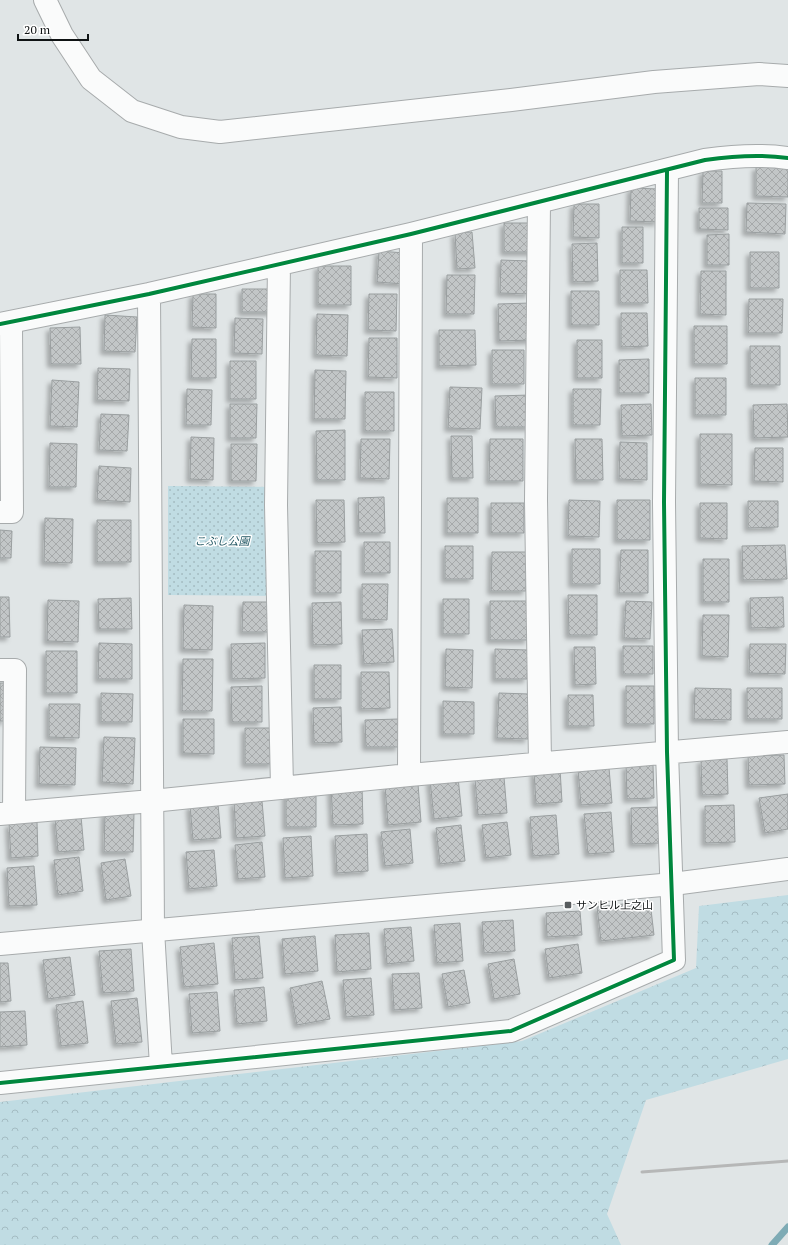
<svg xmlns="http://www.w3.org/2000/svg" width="788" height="1245" viewBox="0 0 788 1245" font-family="'PT Serif','Noto Sans JP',serif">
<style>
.forest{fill:url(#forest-crowns)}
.park{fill:url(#park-dots)}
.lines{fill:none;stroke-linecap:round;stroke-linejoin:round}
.stream{stroke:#7eabb5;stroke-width:7}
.building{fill:url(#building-cross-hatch);stroke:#9a9fa0;filter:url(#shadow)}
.street-casing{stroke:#a7abac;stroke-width:24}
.secondary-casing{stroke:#a7abac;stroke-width:24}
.street{stroke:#fafbfb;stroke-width:22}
.secondary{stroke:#fafbfb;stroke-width:22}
.rail{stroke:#b6b7b7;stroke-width:3}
.cycleway-casing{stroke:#fff;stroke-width:6}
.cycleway{stroke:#00873e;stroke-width:4}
.poi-dot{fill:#585c5e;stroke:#fff;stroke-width:1.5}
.labels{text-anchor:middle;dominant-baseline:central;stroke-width:3;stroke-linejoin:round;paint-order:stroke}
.park-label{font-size:11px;font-style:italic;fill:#245965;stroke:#fff}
.poi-label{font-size:11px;fill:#0f1314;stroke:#fff;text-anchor:start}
</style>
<defs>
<pattern id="forest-crowns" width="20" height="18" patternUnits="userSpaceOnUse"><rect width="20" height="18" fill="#c0dce3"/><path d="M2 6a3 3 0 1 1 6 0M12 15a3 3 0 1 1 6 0" fill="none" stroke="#a4bcc2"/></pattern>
<pattern id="park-dots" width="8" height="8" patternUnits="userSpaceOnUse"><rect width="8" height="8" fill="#c0dce3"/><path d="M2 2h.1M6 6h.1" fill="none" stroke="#a4bcc2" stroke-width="1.8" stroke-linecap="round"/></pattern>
<pattern id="building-cross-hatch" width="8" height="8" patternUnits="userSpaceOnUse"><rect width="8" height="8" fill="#c2c6c7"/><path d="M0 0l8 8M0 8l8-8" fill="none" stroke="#a6a9aa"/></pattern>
<filter id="shadow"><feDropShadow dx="-3.5" dy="3.5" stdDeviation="2" flood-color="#0004"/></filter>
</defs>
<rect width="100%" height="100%" fill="#e0e5e6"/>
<path class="forest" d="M 788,895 L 788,1059 L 646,1100 L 607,1214 L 621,1245 L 0,1245 L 0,1102 L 522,1041 L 696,968 L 699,906 Z"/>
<path class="park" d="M 168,486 L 276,487 L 275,596 L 168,595 Z"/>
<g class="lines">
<path class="stream" d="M 772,1245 L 788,1227"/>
</g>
<path class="building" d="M 756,167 L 788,168 L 788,197 L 756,196 Z
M 703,171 L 722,171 L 722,203 L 702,203 Z
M 631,188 L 659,189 L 658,222 L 630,221 Z
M 747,203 L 786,204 L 785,234 L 746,232 Z
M 574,204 L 599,204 L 599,238 L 573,237 Z
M 699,208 L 728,208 L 728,230 L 699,229 Z
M 504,223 L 534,223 L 534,252 L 504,252 Z
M 622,227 L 643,227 L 643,263 L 622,263 Z
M 472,232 L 475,268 L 457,269 L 455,233 Z
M 729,234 L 729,265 L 707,265 L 707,235 Z
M 597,243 L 598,281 L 573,282 L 572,244 Z
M 379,251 L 405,253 L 404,284 L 377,282 Z
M 750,252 L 779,252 L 779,288 L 750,288 Z
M 501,260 L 530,261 L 529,294 L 500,293 Z
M 318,266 L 351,266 L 351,305 L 318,305 Z
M 620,270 L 647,270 L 648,303 L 620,303 Z
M 701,271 L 726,271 L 726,315 L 700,314 Z
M 447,275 L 475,275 L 474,314 L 446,314 Z
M 242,289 L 273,289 L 273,312 L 242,312 Z
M 571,291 L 599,291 L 599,325 L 571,325 Z
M 193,294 L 216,294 L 216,328 L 192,327 Z
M 369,294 L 397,294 L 396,331 L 368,330 Z
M 749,299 L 783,299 L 782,333 L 748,333 Z
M 530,303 L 532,340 L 499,341 L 498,304 Z
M 621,313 L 647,313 L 648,346 L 621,347 Z
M 317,314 L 348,315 L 347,356 L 316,355 Z
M 105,315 L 137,317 L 135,352 L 104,351 Z
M 235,318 L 263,319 L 262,354 L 234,353 Z
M 694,326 L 727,326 L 727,364 L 694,364 Z
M 80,327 L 81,364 L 51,364 L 50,328 Z
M 439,330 L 475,330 L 476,365 L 439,366 Z
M 369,338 L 397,338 L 397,378 L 368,377 Z
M 192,339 L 216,339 L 216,378 L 191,378 Z
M 577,340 L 602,340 L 602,378 L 577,378 Z
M 750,346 L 780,346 L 780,385 L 750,385 Z
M 492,350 L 524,350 L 524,384 L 492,384 Z
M 649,359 L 649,393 L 619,393 L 619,360 Z
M 230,361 L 256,361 L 256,399 L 230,399 Z
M 98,368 L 130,369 L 129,401 L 97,400 Z
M 315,370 L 346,371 L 345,419 L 314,419 Z
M 695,378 L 726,378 L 726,415 L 695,415 Z
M 52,380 L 79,382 L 77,427 L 50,426 Z
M 450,387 L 482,388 L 480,429 L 448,428 Z
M 187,389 L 212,390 L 211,425 L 186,425 Z
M 573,389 L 601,389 L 600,425 L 573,425 Z
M 365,392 L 394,392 L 394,431 L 365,431 Z
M 531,395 L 531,427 L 496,427 L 495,396 Z
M 230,404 L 257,404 L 256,438 L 230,438 Z
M 651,404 L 652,435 L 622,436 L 621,405 Z
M 787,404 L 788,437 L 754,438 L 753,405 Z
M 101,414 L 129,415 L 127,451 L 99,450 Z
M 345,430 L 345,480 L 317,480 L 316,431 Z
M 700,434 L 732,434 L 732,485 L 700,484 Z
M 451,436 L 472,436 L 473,478 L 452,478 Z
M 191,437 L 214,438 L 213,480 L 190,479 Z
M 361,439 L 390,439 L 389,479 L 360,478 Z
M 490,439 L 523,439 L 523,481 L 489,481 Z
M 575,439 L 602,439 L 603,480 L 576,480 Z
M 620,442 L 647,443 L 647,480 L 619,479 Z
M 50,443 L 77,444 L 76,487 L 49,487 Z
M 231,444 L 257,444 L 256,481 L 231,481 Z
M 755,448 L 783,448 L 783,482 L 754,481 Z
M 99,466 L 131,468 L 130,502 L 97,500 Z
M 384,497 L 385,533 L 359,533 L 358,498 Z
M 447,498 L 478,498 L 478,533 L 447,533 Z
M 316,500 L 344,500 L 345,542 L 317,543 Z
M 569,500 L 600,501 L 599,537 L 568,536 Z
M 617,500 L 650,500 L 650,540 L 617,540 Z
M 748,501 L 778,501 L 778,527 L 748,528 Z
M 491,503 L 524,503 L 524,533 L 491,533 Z
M 700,503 L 727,503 L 727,539 L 700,538 Z
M 45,518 L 73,519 L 72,563 L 44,562 Z
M 97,520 L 131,520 L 131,562 L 97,562 Z
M 0,530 L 12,531 L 11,558 L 0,558 Z
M 364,542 L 390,542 L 390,573 L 364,573 Z
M 785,545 L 787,579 L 743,580 L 742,546 Z
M 445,546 L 473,546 L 473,579 L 445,579 Z
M 572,549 L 600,549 L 600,584 L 572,584 Z
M 621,550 L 648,550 L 648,593 L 619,593 Z
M 315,551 L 341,551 L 341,593 L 315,593 Z
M 492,552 L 527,552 L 526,591 L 491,591 Z
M 703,559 L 729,559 L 729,602 L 703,602 Z
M 362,584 L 388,584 L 387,620 L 362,619 Z
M 568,595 L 597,595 L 597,635 L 569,635 Z
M 0,597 L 9,597 L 10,637 L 0,637 Z
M 783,597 L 784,627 L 751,628 L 750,598 Z
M 131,598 L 132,629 L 99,629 L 98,599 Z
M 443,599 L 469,599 L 469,634 L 443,634 Z
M 48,600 L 79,601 L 78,642 L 47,641 Z
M 490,601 L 528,601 L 528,640 L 490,640 Z
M 626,601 L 652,602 L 650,639 L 624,638 Z
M 243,602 L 269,602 L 269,632 L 242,632 Z
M 341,602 L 342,644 L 313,645 L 312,603 Z
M 184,605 L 213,606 L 212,650 L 183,649 Z
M 703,615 L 729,615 L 728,657 L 702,656 Z
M 392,629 L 394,662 L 364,664 L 362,630 Z
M 99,643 L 132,644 L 132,679 L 98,679 Z
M 265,643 L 265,678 L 232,679 L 231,644 Z
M 750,644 L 786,644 L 785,674 L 749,673 Z
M 623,646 L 653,646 L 653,674 L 623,674 Z
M 574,647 L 595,647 L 596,684 L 575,685 Z
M 446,649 L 473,650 L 472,688 L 445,687 Z
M 495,649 L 528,650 L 527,679 L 495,679 Z
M 46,651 L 77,651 L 77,693 L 46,693 Z
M 183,659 L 213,659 L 212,711 L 182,711 Z
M 314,665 L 341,665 L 341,699 L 314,699 Z
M 361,672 L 389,672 L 390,708 L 361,709 Z
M 0,683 L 5,683 L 5,721 L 0,721 Z
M 262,686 L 262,722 L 232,722 L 231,687 Z
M 626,686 L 654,686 L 654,724 L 626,724 Z
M 695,688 L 731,689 L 731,720 L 694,719 Z
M 747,688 L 782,688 L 782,719 L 747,719 Z
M 101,693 L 133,694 L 132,722 L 101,722 Z
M 499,693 L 529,694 L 528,739 L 497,738 Z
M 568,695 L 593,695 L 594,726 L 568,726 Z
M 443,701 L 474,702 L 474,734 L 443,734 Z
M 49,704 L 80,704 L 79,738 L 49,737 Z
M 341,707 L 342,742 L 314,743 L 313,708 Z
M 183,719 L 214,719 L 214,754 L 183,753 Z
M 399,719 L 399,747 L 366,747 L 365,720 Z
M 245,728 L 273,728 L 273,764 L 245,764 Z
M 104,737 L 135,738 L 133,784 L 102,782 Z
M 40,747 L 76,748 L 75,785 L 39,784 Z
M 784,755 L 785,784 L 749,785 L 748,756 Z
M 727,759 L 728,794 L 702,795 L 701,760 Z
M 653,765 L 654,798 L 627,799 L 626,766 Z
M 609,768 L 612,803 L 581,805 L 578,770 Z
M 560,769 L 562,802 L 536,804 L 534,771 Z
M 458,777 L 462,816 L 434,819 L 430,780 Z
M 504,777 L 507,813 L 478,815 L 475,779 Z
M 418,784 L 421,822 L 388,825 L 385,786 Z
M 362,785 L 363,824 L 333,825 L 331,786 Z
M 286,792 L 316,792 L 316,827 L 286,827 Z
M 788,794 L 788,829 L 765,833 L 759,798 Z
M 262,801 L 265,836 L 236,838 L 234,802 Z
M 218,804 L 221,838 L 193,840 L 190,806 Z
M 734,805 L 735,842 L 705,843 L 705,806 Z
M 658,807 L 660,843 L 632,844 L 631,808 Z
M 105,812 L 134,813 L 133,852 L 104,852 Z
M 611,812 L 614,852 L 588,854 L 584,814 Z
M 556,815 L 559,854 L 533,856 L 530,817 Z
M 81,816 L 84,850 L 58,852 L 55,819 Z
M 37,822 L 38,856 L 11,858 L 9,824 Z
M 507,822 L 511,855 L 486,858 L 482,825 Z
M 461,825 L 465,861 L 440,864 L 436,828 Z
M 410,829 L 413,863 L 385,866 L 381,832 Z
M 367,834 L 368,871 L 337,873 L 335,836 Z
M 311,836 L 313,876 L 285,878 L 283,838 Z
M 262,842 L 265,877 L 238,879 L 235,845 Z
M 214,850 L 217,886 L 189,889 L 186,852 Z
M 79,857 L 83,891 L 58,895 L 54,860 Z
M 125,859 L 131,896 L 106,900 L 101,863 Z
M 34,866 L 37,905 L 9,906 L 7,868 Z
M 650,901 L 654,935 L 601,941 L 597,907 Z
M 580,911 L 582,935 L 547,937 L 546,913 Z
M 513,920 L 515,951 L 484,953 L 482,922 Z
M 460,923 L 463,961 L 437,963 L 434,925 Z
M 411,927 L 414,961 L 387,964 L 384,929 Z
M 369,933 L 371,969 L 337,972 L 335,935 Z
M 259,936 L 263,978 L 235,980 L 232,938 Z
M 315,936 L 318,971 L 285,974 L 282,939 Z
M 214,943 L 218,984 L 184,987 L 180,947 Z
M 578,944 L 582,973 L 549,978 L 545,949 Z
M 131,949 L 134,991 L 103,993 L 99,951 Z
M 70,957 L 75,995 L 48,999 L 43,960 Z
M 514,959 L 520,994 L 494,999 L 488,964 Z
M 0,963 L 8,963 L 11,1001 L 0,1002 Z
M 464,970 L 470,1003 L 448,1007 L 442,974 Z
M 419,973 L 422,1008 L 394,1010 L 392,974 Z
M 371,978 L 374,1015 L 346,1017 L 343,980 Z
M 322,981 L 330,1019 L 297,1025 L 290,988 Z
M 264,987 L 267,1021 L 237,1024 L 234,990 Z
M 217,992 L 220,1031 L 192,1033 L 189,994 Z
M 137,998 L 142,1042 L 116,1044 L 111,1001 Z
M 83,1001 L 88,1043 L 61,1046 L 56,1005 Z
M 25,1011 L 27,1045 L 0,1047 L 0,1012 Z"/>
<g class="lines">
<g class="street-casing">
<path id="street" d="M 539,203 L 536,500 L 540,763
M 279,264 L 276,505 L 282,788
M 149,294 L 153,930 L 161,1066
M 0,324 L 149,294 L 411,234 L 705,160 C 733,156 760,154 788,158
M 0,512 L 12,512 L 11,323
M 0,670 L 15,670 L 14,813
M 409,775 L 411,234
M 0,814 L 152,801 L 409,775 L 788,742
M 0,1083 L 511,1031 L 674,960 L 667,752 L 664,502 L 667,171"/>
</g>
<g class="secondary-casing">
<path id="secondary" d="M 45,0 L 62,35 L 91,79 L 132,111 L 181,127 L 220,132 L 511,100 L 654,82 L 759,74 L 788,76
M 0,944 L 673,884 L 788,869"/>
</g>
<use href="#street" class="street"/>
<use href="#secondary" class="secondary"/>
<path class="rail" d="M 642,1172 L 788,1161"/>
<g class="cycleway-casing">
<path id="cycleway" d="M 0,324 L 149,294 L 411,234 L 705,160 C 733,156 760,154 788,158
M 0,1083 L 511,1031 L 674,960 L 667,752 L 664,502 L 667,171"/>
</g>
<use href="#cycleway" class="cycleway"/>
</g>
<rect class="poi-dot" x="564" y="901" width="8" height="8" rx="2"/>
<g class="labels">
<g class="park-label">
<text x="222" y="541">こぶし公園</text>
</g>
<g class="poi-label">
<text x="576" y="905">サンヒル上之山</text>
</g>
</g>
<path d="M18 34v6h70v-6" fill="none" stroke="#0f1314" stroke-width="2"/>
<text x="24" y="34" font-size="12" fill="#0f1314" stroke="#ffffff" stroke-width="3" paint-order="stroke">20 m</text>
</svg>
